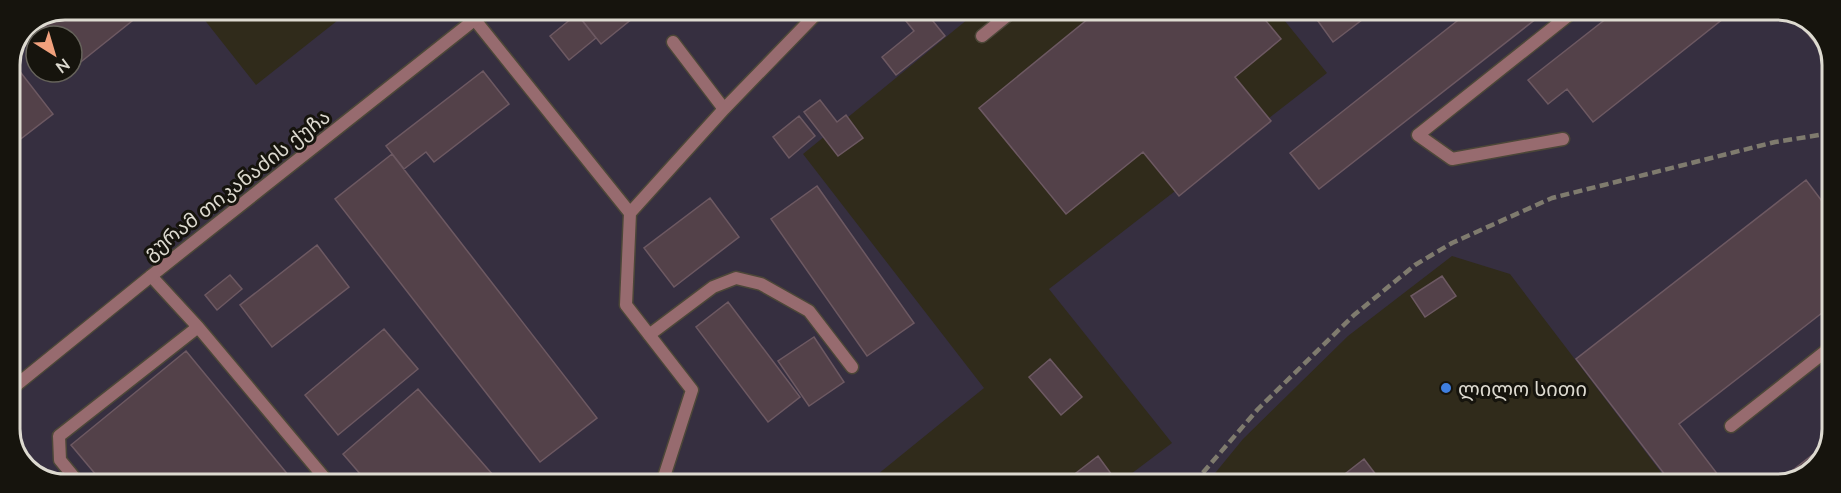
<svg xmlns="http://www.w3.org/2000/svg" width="1841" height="493" viewBox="0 0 1841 493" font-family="Lato,'Noto Sans Georgian',sans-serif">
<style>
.industrial{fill:#362f40;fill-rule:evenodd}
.building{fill:#534149;stroke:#6d5962;stroke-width:1.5}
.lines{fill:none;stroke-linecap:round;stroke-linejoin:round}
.service-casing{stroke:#4c4738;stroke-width:15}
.minor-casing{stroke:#4c4738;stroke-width:15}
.service{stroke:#976b6f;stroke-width:12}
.minor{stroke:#976b6f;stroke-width:12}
.rail{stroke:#7f7b6e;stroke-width:4.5;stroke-dasharray:9 4.5;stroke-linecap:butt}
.shop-dot{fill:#3f7fe0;stroke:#16140d;stroke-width:2}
.labels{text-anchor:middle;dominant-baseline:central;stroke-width:6;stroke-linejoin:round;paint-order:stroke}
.street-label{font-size:20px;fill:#dddad0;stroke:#16140d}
.poi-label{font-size:20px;fill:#dddad0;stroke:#16140d;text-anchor:start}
.rim{fill:none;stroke:#dddad0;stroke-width:3}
</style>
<rect width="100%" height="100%" fill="#302b1b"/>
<path class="industrial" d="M 65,9 L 196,9 L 256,85 L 352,9 L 979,10 L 803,154 L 984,388 L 867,483 L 51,482 L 23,465 L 9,435 L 9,65 L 26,25 ZM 36,36 L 72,36 L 72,72 L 36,72 Z
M 1276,10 L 1790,11 L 1818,28 L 1832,61 L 1830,442 L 1810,472 L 1776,484 L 1670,484 L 1510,274 L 1452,256 L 1348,336 L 1243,439 L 1207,483 L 1119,483 L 1172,443 L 1049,289 L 1327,73 Z"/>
<path class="building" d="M 67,9 L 147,9 L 72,69 L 72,36 L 42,36 L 38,32 Z
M 574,10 L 643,10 L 601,44 Z
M 897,10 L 924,10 L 945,36 L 896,75 L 882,57 L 914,31 Z
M 1099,10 L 1257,10 L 1281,39 L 1235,77 L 1271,121 L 1179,196 L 1143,152 L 1066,214 L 979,108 Z
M 1310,10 L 1375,10 L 1333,42 Z
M 1471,10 L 1546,11 L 1319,189 L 1290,153 Z
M 1616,11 L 1733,11 L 1593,122 L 1567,89 L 1548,104 L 1528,80 Z
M 1794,13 L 1818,28 L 1830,56 L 1827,58 L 1792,14 Z
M 577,14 L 596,38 L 569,60 L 550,36 Z
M 11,60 L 53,114 L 9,148 L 9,65 Z
M 483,71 L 509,104 L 434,162 L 426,152 L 404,169 L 386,146 Z
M 820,100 L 837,122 L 846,115 L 863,138 L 838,156 L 804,112 Z
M 799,116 L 815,136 L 789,158 L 773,137 Z
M 392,154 L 597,418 L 540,462 L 335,199 Z
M 1806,180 L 1831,213 L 1831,306 L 1679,424 L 1725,484 L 1672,484 L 1576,359 Z
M 817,186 L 914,323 L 867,356 L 771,219 Z
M 710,198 L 739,237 L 674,287 L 644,248 Z
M 317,245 L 349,287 L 272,347 L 240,305 Z
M 230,275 L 242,289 L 217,310 L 205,295 Z
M 1442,276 L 1456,296 L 1425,317 L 1411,296 Z
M 728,302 L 800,397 L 768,422 L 696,327 Z
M 384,329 L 418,369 L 338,435 L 305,395 Z
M 814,337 L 844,382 L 809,406 L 778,361 Z
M 186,351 L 294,482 L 102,482 L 71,445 Z
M 1050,359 L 1082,397 L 1061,415 L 1029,377 Z
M 418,389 L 500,483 L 368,483 L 343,454 Z
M 1830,441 L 1810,472 L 1775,484 Z
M 1098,456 L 1112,475 L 1101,483 L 1063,483 Z
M 1364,459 L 1383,484 L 1332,484 Z"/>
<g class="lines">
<g class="service-casing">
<path id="service" d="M 475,20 L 630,213 L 626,305 L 692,390 L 662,483
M 982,36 L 1014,10
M 724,109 L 820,10
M 1563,139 L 1452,159 L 1418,135 L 1574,11
M 630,213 L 724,109 L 673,42
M 151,276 L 198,327 L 328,482
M 649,335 L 713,287 L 736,278 L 761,284 L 809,311 L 852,367
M 1731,426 L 1831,347
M 78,482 L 60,460 L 59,436 L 198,327"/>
</g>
<g class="minor-casing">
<path id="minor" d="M 9,391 L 151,276 L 488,9"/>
</g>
<use href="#service" class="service"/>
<use href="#minor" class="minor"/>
<path class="rail" d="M 1194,483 L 1258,409 L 1354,315 L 1415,265 L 1452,243 L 1552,198 L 1775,142 L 1832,133"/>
</g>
<circle class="shop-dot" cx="1446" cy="388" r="6"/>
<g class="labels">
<g class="street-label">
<text transform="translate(236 184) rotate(-38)">გურამ თიკანაძის ქუჩა</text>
</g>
<g class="poi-label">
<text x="1458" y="388">ლილო სითი</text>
</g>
</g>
<path d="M0 0H1841V493H0ZM65 20H1777A45 45 0 0 1 1822 65V429A45 45 0 0 1 1777 474H65A45 45 0 0 1 20 429V65A45 45 0 0 1 65 20Z" fill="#16140d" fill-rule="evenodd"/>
<path class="rim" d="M65 20H1777A45 45 0 0 1 1822 65V429A45 45 0 0 1 1777 474H65A45 45 0 0 1 20 429V65A45 45 0 0 1 65 20Z"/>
<g transform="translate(54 54) rotate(143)"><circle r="28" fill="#16140d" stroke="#66635b" stroke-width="1.5"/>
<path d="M0-4.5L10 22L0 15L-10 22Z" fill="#f1a17d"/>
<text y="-9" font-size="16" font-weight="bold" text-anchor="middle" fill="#dddad0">N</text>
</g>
</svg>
